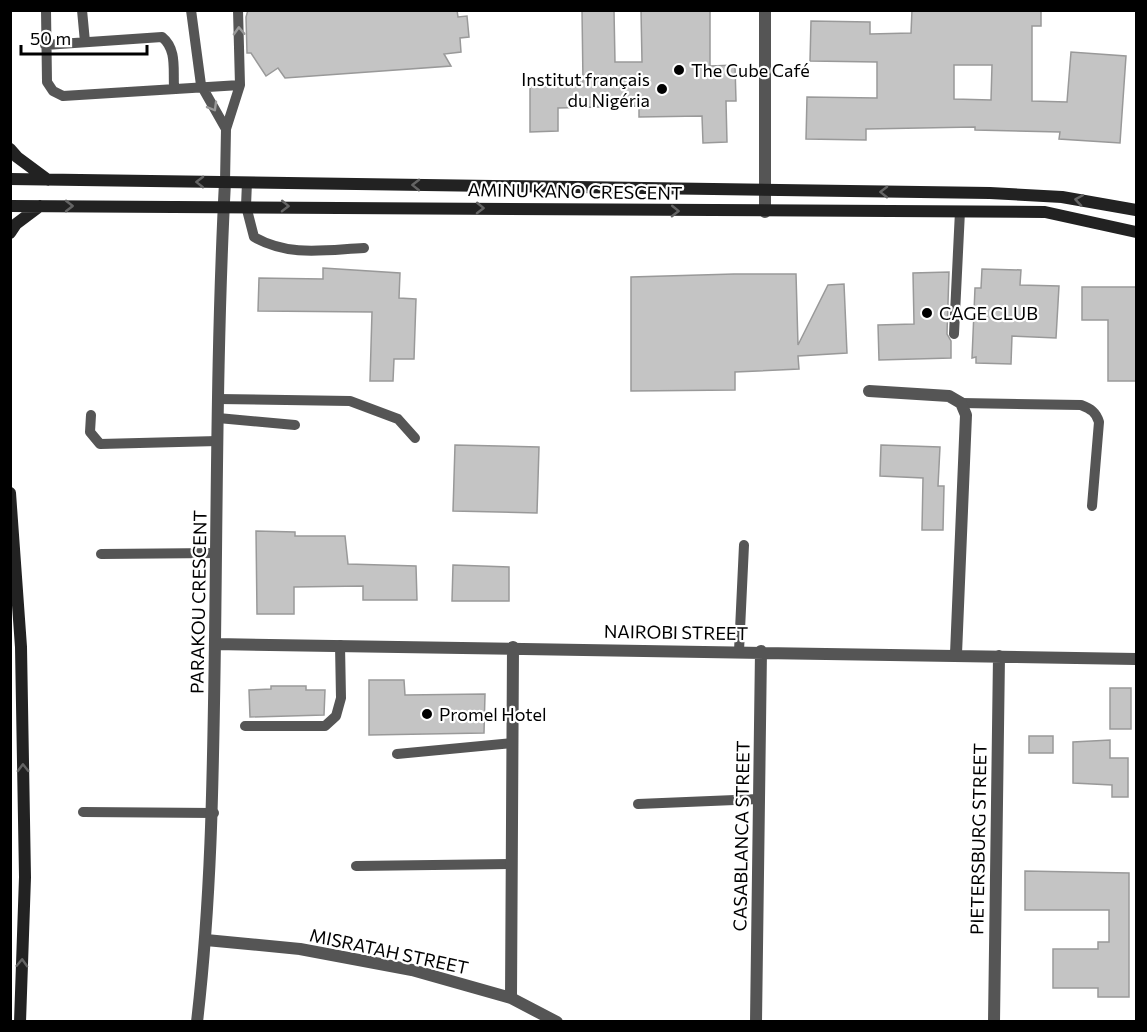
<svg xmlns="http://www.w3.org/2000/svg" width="1147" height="1032" viewBox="0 0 1147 1032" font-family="Commissioner,sans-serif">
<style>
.building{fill:#c4c4c4;stroke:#999;stroke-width:1.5;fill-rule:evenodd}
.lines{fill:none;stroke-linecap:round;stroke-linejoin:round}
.lane{stroke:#555;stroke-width:10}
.street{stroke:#555;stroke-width:12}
.secondary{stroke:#222;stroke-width:12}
.oneway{stroke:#999}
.oneway2{stroke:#646464}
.poi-dot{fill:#000;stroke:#fff;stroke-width:2}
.labels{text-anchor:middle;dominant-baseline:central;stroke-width:4.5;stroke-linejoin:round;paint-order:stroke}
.poi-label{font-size:18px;fill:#000;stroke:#fff;text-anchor:start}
.street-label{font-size:18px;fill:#000;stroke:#fff}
</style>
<rect width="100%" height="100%" fill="#fff"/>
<path class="building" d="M 248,10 L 457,10 L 458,17 L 467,16 L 469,37 L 460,38 L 461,52 L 444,54 L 451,66 L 285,78 L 278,68 L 266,76 L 251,53 L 247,53 L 246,17 Z
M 582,10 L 614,10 L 615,62 L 642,62 L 641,10 L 710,10 L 710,66 L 735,65 L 736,101 L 726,101 L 727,142 L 703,143 L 702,116 L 639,117 L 639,106 L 558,108 L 558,131 L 530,132 L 530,83 L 583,82 Z
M 912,10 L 1041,10 L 1041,26 L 1032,26 L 1032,101 L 1067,102 L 1071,52 L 1126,56 L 1120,143 L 1059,139 L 1060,132 L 975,130 L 975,127 L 866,129 L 866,140 L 806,139 L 807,97 L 877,98 L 877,62 L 810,61 L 811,21 L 870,22 L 870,34 L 911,33 ZM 954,65 L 992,65 L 991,100 L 954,99 Z
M 323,268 L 400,273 L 399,298 L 416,299 L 414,359 L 394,359 L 393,381 L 370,381 L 372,312 L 258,311 L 259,278 L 323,279 Z
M 982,269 L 1021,270 L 1020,285 L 1059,286 L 1056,338 L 1012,336 L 1011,364 L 976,363 L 976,357 L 972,358 L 975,288 L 981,288 Z
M 949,272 L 947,334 L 951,341 L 951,358 L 879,360 L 878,325 L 914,324 L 913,273 Z
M 734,274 L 796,274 L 798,345 L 828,285 L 844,284 L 847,353 L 798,356 L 799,369 L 735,372 L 735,390 L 631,391 L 631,277 Z
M 1082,287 L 1137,287 L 1137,381 L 1108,381 L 1108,320 L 1082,320 Z
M 455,445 L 539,447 L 537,513 L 453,511 Z
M 881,445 L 940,447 L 938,486 L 944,486 L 943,530 L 922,530 L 923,478 L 880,476 Z
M 256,531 L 295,532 L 295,536 L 345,536 L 348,564 L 416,566 L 417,600 L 363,600 L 363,586 L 294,587 L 294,614 L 257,614 Z
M 453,565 L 509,567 L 509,601 L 452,601 Z
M 369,680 L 404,680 L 405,695 L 485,694 L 484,733 L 369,735 Z
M 271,686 L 306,686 L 306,690 L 325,690 L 324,715 L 250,717 L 249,690 L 271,689 Z
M 1110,688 L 1131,688 L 1131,729 L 1110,729 Z
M 1029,736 L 1053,736 L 1053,753 L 1029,753 Z
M 1110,740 L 1110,758 L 1128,758 L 1128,797 L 1112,797 L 1112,785 L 1073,783 L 1073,742 Z
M 1025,871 L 1129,873 L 1129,997 L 1098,997 L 1098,988 L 1053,988 L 1053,949 L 1098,949 L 1098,942 L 1109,942 L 1109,910 L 1025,910 Z"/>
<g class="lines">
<path class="lane" d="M 46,10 L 47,82 L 53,91 L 63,96 L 240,85
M 82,10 L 85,42
M 191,10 L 201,85 L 226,129
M 45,45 L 162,37 C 177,49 173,69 174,87
M 225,182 L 226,129 L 240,85 L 238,10
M 247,182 L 246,206 L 254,237 C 290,257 324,250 364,248
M 954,334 L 960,211
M 218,399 L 350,401 L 398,419 L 415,438
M 961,403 L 1081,405 C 1091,409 1096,412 1099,422 L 1092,506
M 91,415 L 90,432 L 100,444 L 218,441
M 218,418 L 295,425
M 101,554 L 216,553
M 739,651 L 744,545
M 245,726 L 325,726 L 336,716 L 341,698 L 340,645
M 397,754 L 512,743
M 638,804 L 759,799
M 83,812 L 214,813
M 356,866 L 512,864"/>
<path class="street" d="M 765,10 L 765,212
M 869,391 L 949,396 L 961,403 L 966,415 L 956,654
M 215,644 L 1136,659
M 206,940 L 300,949 L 412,970 L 511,998 L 557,1022
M 511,998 L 513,647
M 197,1022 C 212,893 213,770 215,641 C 217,488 217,335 225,182
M 756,1022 L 761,651
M 994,1022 L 999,656"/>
<path class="secondary" d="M 10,149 L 17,157 L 48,180
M 10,179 L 990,193 L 1062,197 L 1136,210
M 10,206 L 1045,212 L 1136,232
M 10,233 L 16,224 L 40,206
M 10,493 L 21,647 L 25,877 L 20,1022"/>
</g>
<defs><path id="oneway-chevron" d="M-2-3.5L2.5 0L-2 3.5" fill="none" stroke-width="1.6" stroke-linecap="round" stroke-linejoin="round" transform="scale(1.5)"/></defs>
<g class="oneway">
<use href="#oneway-chevron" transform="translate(239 31) rotate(-92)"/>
<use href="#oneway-chevron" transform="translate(213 107) rotate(60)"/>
</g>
<g class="oneway2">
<use href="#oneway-chevron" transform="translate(200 182) rotate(-179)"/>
<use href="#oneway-chevron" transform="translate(416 185) rotate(-179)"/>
<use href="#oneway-chevron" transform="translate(884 192) rotate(-179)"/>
<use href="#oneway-chevron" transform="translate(1079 200) rotate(-171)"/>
<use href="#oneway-chevron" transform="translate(69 206)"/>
<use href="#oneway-chevron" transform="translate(285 206) rotate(1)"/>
<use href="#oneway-chevron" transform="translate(480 208) rotate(1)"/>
<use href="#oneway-chevron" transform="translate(675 211) rotate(1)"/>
<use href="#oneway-chevron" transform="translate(23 768) rotate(-91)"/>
<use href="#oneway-chevron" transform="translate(22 963) rotate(-88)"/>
</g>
<g class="poi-dot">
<circle cx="679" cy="70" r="6"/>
<circle cx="662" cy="89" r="6"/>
<circle cx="927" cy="313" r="6"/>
<circle cx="427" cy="714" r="6"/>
</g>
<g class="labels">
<g class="poi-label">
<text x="691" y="70">The Cube Café</text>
<text x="650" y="79" text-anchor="end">Institut français<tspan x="650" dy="21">du Nigéria</tspan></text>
<text x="939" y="313">CAGE CLUB</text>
<text x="439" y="714">Promel Hotel</text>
</g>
<g class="street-label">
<text transform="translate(575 191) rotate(1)">AMINU KANO CRESCENT</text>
<text transform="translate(198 602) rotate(-89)">PARAKOU CRESCENT</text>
<text transform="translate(676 632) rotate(1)">NAIROBI STREET</text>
<text transform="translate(741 836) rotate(-89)">CASABLANCA STREET</text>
<text transform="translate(978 839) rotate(-89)">PIETERSBURG STREET</text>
<text transform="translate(389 951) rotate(12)">MISRATAH STREET</text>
</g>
</g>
<rect width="1147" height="1032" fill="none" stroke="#000000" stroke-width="24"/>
<path d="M21 45v9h126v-9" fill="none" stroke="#000000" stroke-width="3"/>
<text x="30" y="45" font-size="18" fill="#000000" stroke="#ffffff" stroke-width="4.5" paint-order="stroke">50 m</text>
</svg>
